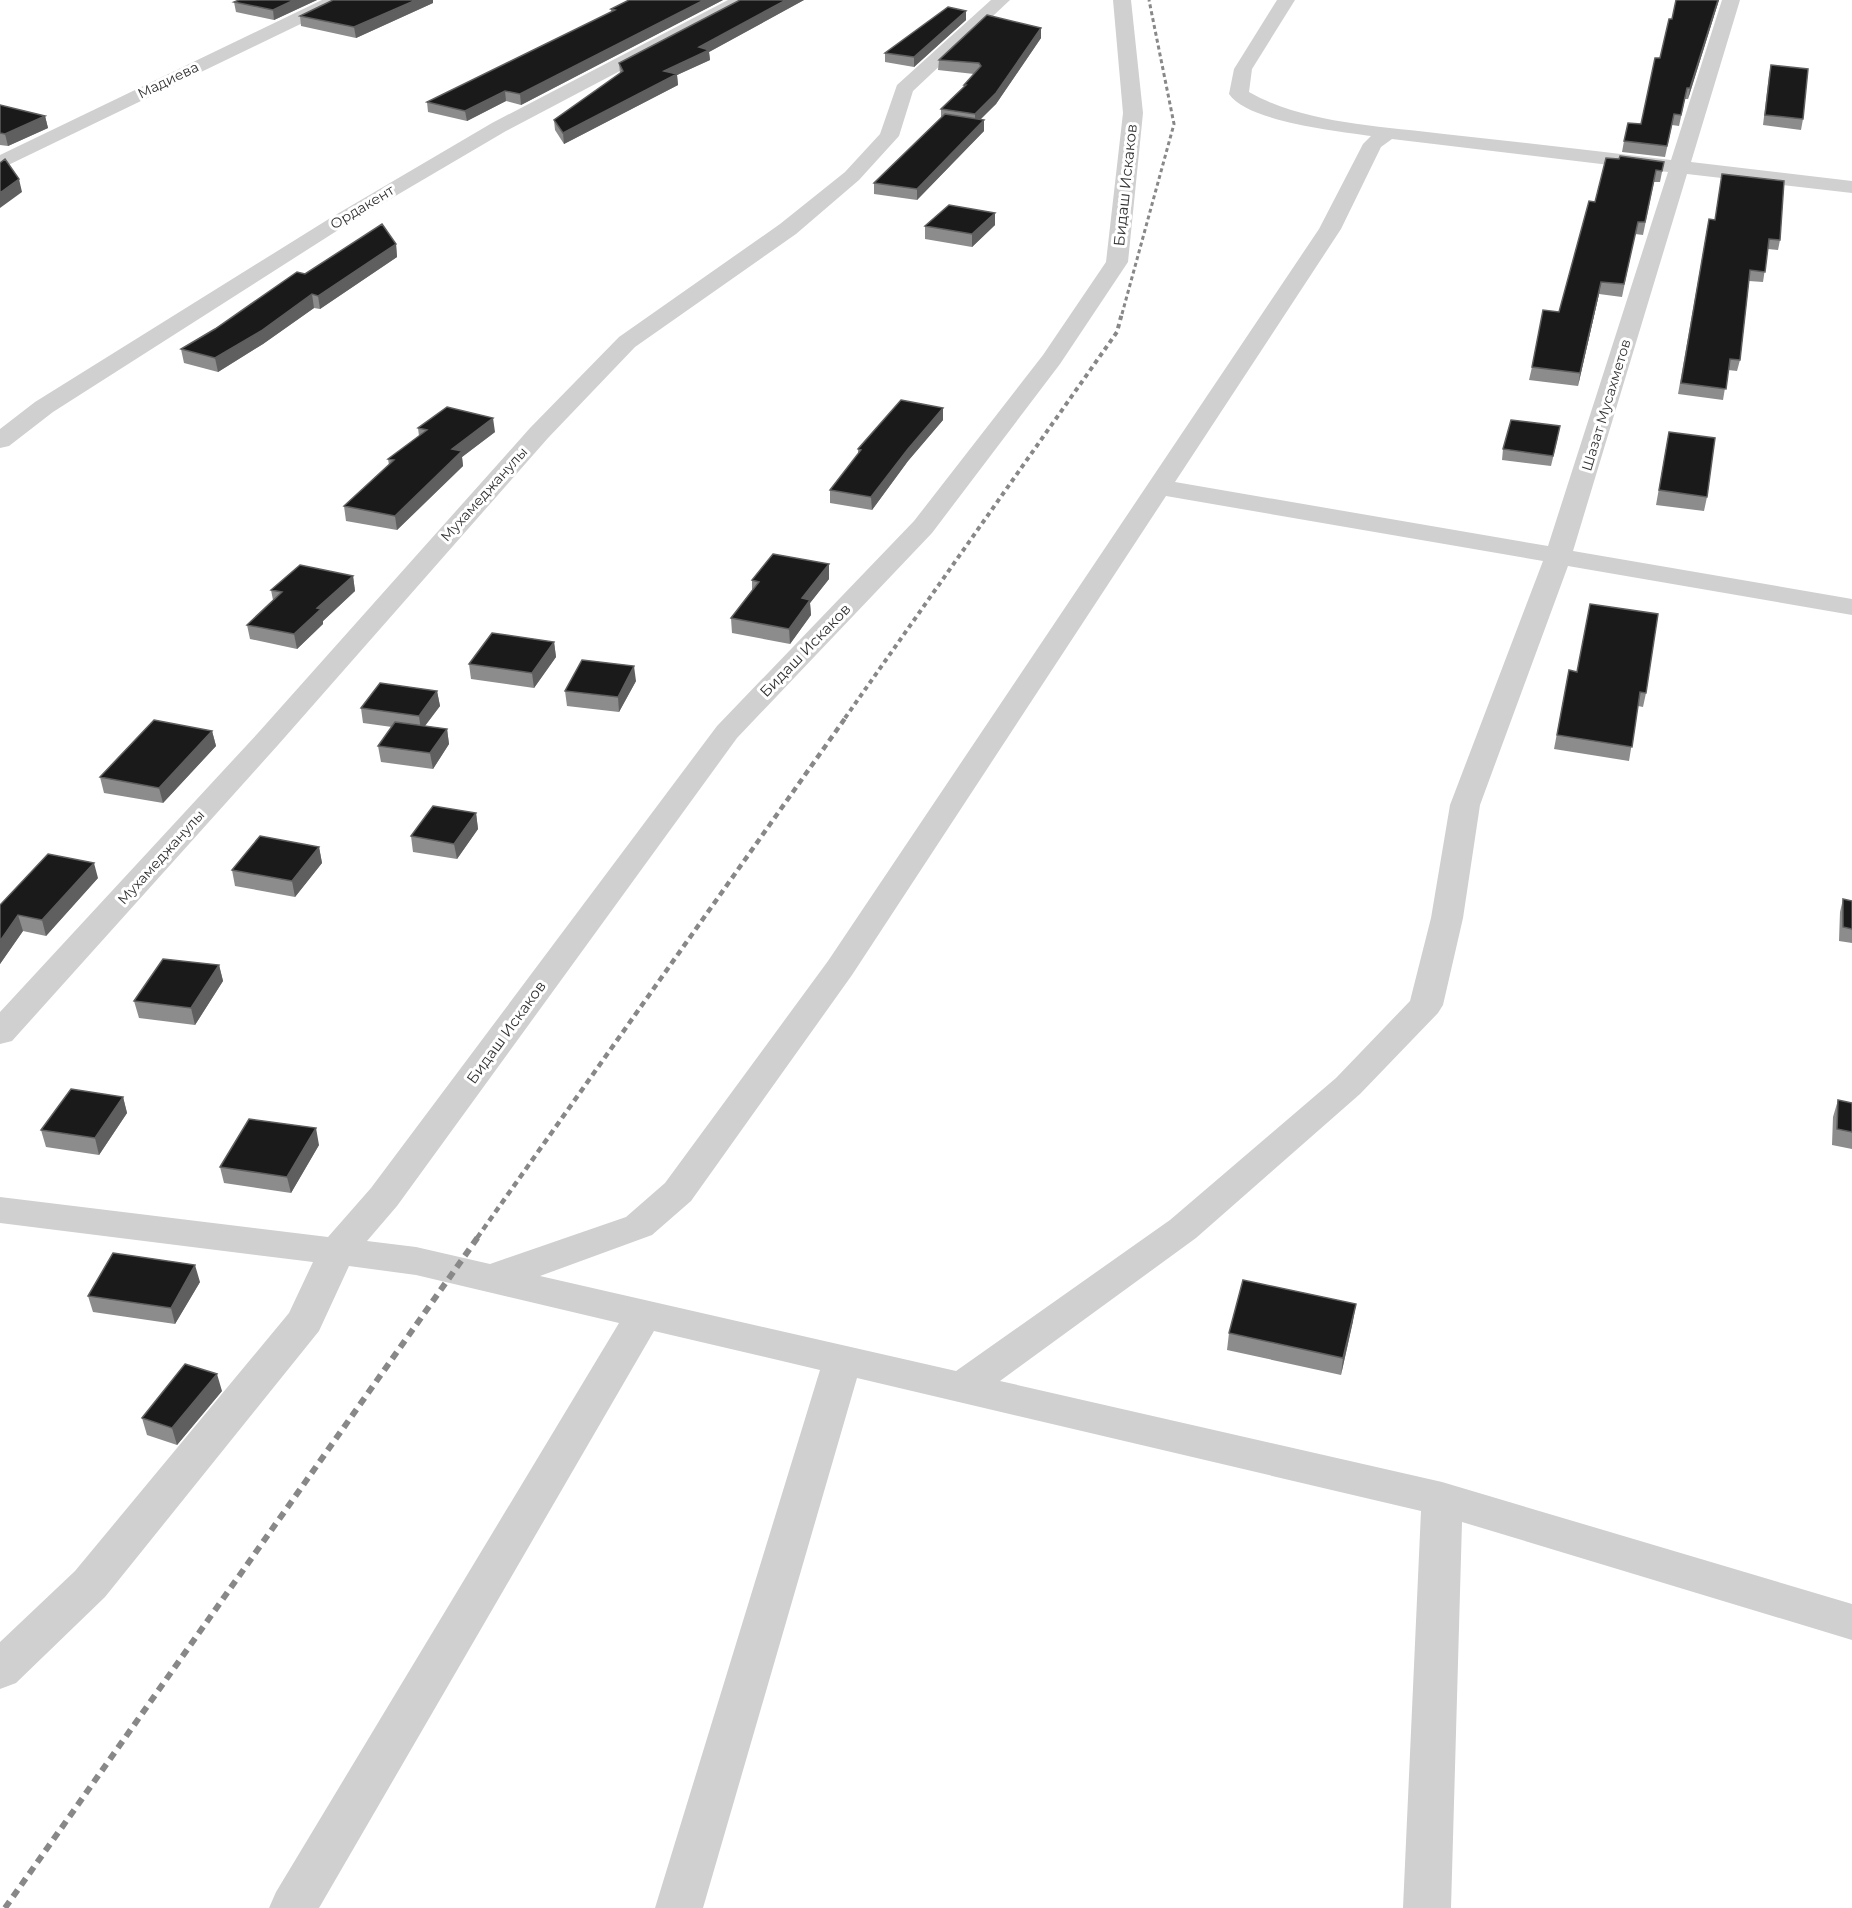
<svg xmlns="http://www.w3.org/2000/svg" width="1852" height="1908" viewBox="0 0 1852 1908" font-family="Montserrat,sans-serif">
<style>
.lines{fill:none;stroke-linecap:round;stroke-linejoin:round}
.minor{fill:#d0d0d0;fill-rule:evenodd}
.rail-far3{stroke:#888;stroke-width:3;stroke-dasharray:4 3;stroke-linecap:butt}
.rail-far2{stroke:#888;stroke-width:4;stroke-dasharray:4.5 4;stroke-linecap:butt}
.rail-far1{stroke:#888;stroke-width:4.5;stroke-dasharray:6 4.5;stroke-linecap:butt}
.rail{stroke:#888;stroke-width:6;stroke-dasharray:8 6;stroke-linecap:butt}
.wall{fill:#8c8c8c}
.shaded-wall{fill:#5f5f5f}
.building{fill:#1a1a1a;stroke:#5f5f5f;stroke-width:1.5}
.labels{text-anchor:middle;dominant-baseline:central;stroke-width:6;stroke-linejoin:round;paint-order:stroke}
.far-street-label{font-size:14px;fill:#333;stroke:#fff}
.street-label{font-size:15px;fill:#333;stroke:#fff}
</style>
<rect width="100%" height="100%" fill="#fff"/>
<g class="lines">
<path class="minor" d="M 322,0 L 345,0 L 342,4 L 0,169 L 0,155 Z
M 728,0 L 750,0 L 747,4 L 506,131 L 346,225 L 53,412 L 9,446 L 0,448 L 0,429 L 35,402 L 332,217 L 492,123 Z
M 991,0 L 1010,0 L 913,91 L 899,136 L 859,180 L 796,234 L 635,347 L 548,438 L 278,745 L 12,1041 L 0,1044 L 0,1012 L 258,733 L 530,428 L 619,337 L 780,224 L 845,172 L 880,134 L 897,85 Z
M 1113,0 L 1131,0 L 1143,113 L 1128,262 L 1060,364 L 932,533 L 737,738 L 397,1206 L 367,1241 L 416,1247 L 490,1264 L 626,1217 L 665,1183 L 828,961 L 1319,229 L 1363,144 L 1371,136 C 1338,131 1248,122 1229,94 L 1234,69 L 1277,0 L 1295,0 L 1252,69 L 1249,92 C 1305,124 1381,126 1444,134 C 1520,142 1596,151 1671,160 L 1722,0 L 1740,0 L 1691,162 L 1852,181 L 1852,193 L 1687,174 L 1573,551 L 1852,599 L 1852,615 L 1568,566 L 1480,805 L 1463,918 L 1443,1005 L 1438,1013 L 1360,1094 L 1196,1238 L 1000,1381 L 1442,1482 L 1852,1604 L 1852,1640 L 1462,1522 L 1451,1908 L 1403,1908 L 1421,1511 L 857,1378 L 703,1908 L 655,1908 L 820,1370 L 654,1331 L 319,1908 L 269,1908 L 276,1892 L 619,1323 L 416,1275 L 349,1266 L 319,1331 L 105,1597 L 16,1683 L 0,1689 L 0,1642 L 75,1571 L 289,1313 L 313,1262 L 0,1223 L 0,1197 L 328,1237 L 371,1188 L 717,726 L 914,521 L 1043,355 L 1106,262 L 1123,113 ZM 1392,139 L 1668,172 L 1548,546 L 1175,482 L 1341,229 L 1381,147 ZM 1166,496 L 1543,561 L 1450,805 L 1431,918 L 1410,1001 L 1336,1078 L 1170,1220 L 956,1371 L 540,1276 L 652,1235 L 691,1201 L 852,975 Z"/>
<path class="rail-far3" d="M 1122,314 L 1174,124 L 1149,0"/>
<path class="rail-far2" d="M 845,718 L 1117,332 L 1122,313"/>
<path class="rail-far1" d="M 477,1238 L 846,717"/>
<path class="rail" d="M 5,1908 L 478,1237"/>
</g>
<path class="wall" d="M 239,0 L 317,0 L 274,20 L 236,12 L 234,2 Z
M 629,0 L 723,0 L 521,105 L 506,101 L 467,121 L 428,112 L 427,102 L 611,12 L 611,9 Z
M 740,0 L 804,0 L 709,52 L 710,60 L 677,75 L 678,85 L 564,144 L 555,130 L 554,120 L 620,74 L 619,63 Z
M 1719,0 L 1688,99 L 1685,99 L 1679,126 L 1672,125 L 1665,157 L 1622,152 L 1624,141 L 1641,124 L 1672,19 Z
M 433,3 L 356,38 L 301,26 L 300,16 Z
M 966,11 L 966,20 L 914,67 L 885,62 L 885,53 Z
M 1041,28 L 1041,38 L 996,104 L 980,119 L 984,120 L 984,131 L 917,200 L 874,194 L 874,183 L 941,118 L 941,109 L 964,87 L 964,85 L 974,74 L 938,70 L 939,60 Z
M 1771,65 L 1803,119 L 1801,130 L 1763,125 L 1769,75 Z
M 0,105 L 45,116 L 48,128 L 8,146 L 0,145 Z
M 1619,159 L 1664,162 L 1660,182 L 1654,182 L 1643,235 L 1635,234 L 1622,297 L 1599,294 L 1578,386 L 1529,380 L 1532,367 L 1559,312 L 1595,202 Z
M 1722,174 L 1780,240 L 1778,250 L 1768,249 L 1763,282 L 1749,281 L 1740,360 L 1737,371 L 1728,370 L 1723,400 L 1678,394 L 1709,219 L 1715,220 Z
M 995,225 L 972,247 L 925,239 L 925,226 Z
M 396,244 L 397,257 L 320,309 L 314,308 L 263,344 L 218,372 L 184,363 L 181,349 L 305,274 Z
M 943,408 L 943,420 L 908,461 L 872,510 L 830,503 L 830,490 L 858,454 L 858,449 Z
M 418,428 L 495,432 L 462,457 L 463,466 L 397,530 L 346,521 L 344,506 L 389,465 L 388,459 L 419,436 Z
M 1669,432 L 1707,497 L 1704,511 L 1656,505 Z
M 1558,437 L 1551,466 L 1502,460 L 1503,449 Z
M 829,564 L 829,579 L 810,603 L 811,615 L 790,644 L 732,633 L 731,618 L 752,590 L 752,580 Z
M 353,576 L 355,591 L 323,621 L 323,624 L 297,649 L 250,639 L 247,625 L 273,600 L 271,590 Z
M 554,642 L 556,657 L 534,688 L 471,679 L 469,664 Z
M 1569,670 L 1577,672 L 1646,693 L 1643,707 L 1638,706 L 1629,761 L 1554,749 Z
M 636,681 L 619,712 L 567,706 L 565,691 Z
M 437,691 L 440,706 L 425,726 L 447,729 L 449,744 L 433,769 L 381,762 L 378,746 L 392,727 L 363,723 L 361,708 Z
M 212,731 L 216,746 L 163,803 L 104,793 L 100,777 Z
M 476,813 L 478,829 L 457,859 L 413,852 L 411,836 Z
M 319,847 L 322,863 L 295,897 L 235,886 L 232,870 Z
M 98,878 L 46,936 L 23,931 L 0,964 L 0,905 Z
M 1843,899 L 1852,901 L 1852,943 L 1839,941 L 1840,912 Z
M 219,965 L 223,981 L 195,1025 L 139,1018 L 134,1001 Z
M 123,1097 L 127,1113 L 99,1155 L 46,1147 L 41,1130 Z
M 1838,1100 L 1852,1103 L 1852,1149 L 1832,1145 L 1833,1117 Z
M 319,1145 L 291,1193 L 224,1183 L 220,1167 Z
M 200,1282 L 175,1324 L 93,1312 L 88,1296 Z
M 1353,1321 L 1341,1375 L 1227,1350 L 1229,1333 Z
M 222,1391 L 177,1445 L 147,1435 L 142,1418 Z"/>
<path class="shaded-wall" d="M 294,0 L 317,0 L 274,20 L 273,10 Z
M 416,0 L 433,0 L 433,3 L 356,38 L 354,27 Z
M 704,0 L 723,0 L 521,105 L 520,94 Z
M 786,0 L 804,0 L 709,52 L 710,60 L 677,75 L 678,85 L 564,144 L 563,133 L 664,71 L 699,47 Z
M 1718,0 L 1719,0 L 1688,99 L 1690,88 Z
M 966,11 L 966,20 L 914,67 L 914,57 Z
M 1041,28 L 1041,38 L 996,104 L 975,125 L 975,114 Z
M 505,91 L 506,101 L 467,121 L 465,111 Z
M 45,116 L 48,128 L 8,146 L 5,134 Z
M 984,120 L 984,131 L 917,200 L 917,189 Z
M 19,179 L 22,192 L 0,208 L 0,193 Z
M 995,213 L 995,225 L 972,247 L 972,234 Z
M 396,244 L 397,257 L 320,309 L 318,296 Z
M 1601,282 L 1599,294 L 1578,386 L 1580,373 Z
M 312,294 L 314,308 L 263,344 L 218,372 L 215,358 Z
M 943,408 L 943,420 L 908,461 L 872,510 L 871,497 L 908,449 Z
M 493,418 L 495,432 L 462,457 L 463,466 L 397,530 L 395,516 L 452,449 Z
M 829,564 L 829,579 L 810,603 L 811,615 L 790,644 L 789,629 L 802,598 Z
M 353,576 L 355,591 L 323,621 L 323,624 L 297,649 L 294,634 L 317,608 Z
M 554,642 L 556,657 L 534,688 L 532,673 Z
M 634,666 L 636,681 L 619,712 L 618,697 Z
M 437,691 L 440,706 L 421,731 L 419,716 Z
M 447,729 L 449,744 L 433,769 L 430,753 Z
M 212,731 L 216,746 L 163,803 L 159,788 Z
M 476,813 L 478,829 L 457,859 L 454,844 Z
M 319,847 L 322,863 L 295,897 L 292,881 Z
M 94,863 L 98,878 L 46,936 L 42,920 Z
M 18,915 L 23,931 L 0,964 L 0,941 Z
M 219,965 L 223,981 L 195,1025 L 191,1008 Z
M 123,1097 L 127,1113 L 99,1155 L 95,1138 Z
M 316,1128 L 319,1145 L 291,1193 L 287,1177 Z
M 195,1265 L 200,1282 L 175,1324 L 171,1308 Z
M 1356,1304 L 1353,1321 L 1341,1375 L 1343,1358 Z
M 217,1374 L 222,1391 L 177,1445 L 172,1428 Z"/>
<path class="building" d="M 239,0 L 294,0 L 273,10 L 234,2 Z
M 333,0 L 416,0 L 354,27 L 300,16 Z
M 629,0 L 704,0 L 520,94 L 505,91 L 465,111 L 427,102 L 615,10 L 611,9 Z
M 740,0 L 786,0 L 699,47 L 709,50 L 664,71 L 677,74 L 563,133 L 554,120 L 623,71 L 619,63 Z
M 1676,0 L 1718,0 L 1690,88 L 1687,88 L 1681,115 L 1674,114 L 1667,146 L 1624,141 L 1628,123 L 1641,124 L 1655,58 L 1660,58 L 1669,19 L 1672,19 Z
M 948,7 L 966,11 L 914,57 L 885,53 Z
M 987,15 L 1041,28 L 996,93 L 975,114 L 941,109 L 966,85 L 964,85 L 981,66 L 979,63 L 939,60 Z
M 1771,65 L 1808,69 L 1803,119 L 1765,115 Z
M 0,105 L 45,116 L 5,134 L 0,133 Z
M 945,114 L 984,120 L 917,189 L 874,183 Z
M 1620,156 L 1664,162 L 1662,171 L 1656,170 L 1645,222 L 1638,222 L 1624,284 L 1601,282 L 1580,373 L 1532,367 L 1543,310 L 1559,312 L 1589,201 L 1595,202 L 1606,158 L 1619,159 Z
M 5,159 L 19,179 L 0,193 L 0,163 Z
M 1722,174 L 1784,181 L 1780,240 L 1769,239 L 1765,272 L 1750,270 L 1740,360 L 1730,359 L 1726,389 L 1681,383 L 1709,219 L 1715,220 Z
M 949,205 L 995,213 L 972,234 L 925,226 Z
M 382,224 L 396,244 L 318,296 L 312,294 L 261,331 L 215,358 L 181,349 L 215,329 L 297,272 L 305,274 Z
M 901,400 L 943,408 L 908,449 L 871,497 L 830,490 L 861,450 L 858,449 Z
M 447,407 L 493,418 L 452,449 L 462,451 L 395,516 L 344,506 L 394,460 L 388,459 L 427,430 L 418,428 Z
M 1511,420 L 1560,426 L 1553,456 L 1503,449 Z
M 1669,432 L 1715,438 L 1707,497 L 1659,490 Z
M 773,554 L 829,564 L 802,598 L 810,600 L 789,629 L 731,618 L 759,582 L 752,580 Z
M 300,565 L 353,576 L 317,608 L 321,609 L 294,634 L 247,625 L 282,592 L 271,590 Z
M 1590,604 L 1658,614 L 1646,693 L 1640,692 L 1632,747 L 1557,735 L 1569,670 L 1577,672 Z
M 492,633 L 554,642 L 532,673 L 469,664 Z
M 582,660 L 634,666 L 618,697 L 565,691 Z
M 380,683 L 437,691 L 419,716 L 361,708 Z
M 154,720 L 212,731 L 159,788 L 100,777 Z
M 395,722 L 447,729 L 430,753 L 378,746 Z
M 433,806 L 476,813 L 454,844 L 411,836 Z
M 260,836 L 319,847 L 292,881 L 232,870 Z
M 48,854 L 94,863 L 42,920 L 18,915 L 0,941 L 0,905 Z
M 1843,899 L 1852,901 L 1852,929 L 1843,927 Z
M 163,959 L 219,965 L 191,1008 L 134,1001 Z
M 71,1089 L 123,1097 L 95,1138 L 41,1130 Z
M 1838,1100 L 1852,1103 L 1852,1132 L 1837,1129 Z
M 249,1119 L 316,1128 L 287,1177 L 220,1167 Z
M 113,1253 L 195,1265 L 171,1308 L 88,1296 Z
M 1243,1280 L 1356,1304 L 1343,1358 L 1229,1333 Z
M 185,1364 L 217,1374 L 172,1428 L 142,1418 Z"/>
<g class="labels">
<g class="far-street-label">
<text transform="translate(168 80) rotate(-26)">Мадиева</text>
<text transform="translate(362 207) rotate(-31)">Ордакент</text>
<text transform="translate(1606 405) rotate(-73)">Шазат Мусахметов</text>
<text transform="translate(484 494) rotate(-48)">Мухамеджанулы</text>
<text transform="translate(161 857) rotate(-48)">Мухамеджанулы</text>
</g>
<g class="street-label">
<text transform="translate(1125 185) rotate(-84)">Бидаш Искаков</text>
<text transform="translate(805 650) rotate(-46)">Бидаш Искаков</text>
<text transform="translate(506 1032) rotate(-54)">Бидаш Искаков</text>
</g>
</g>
</svg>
